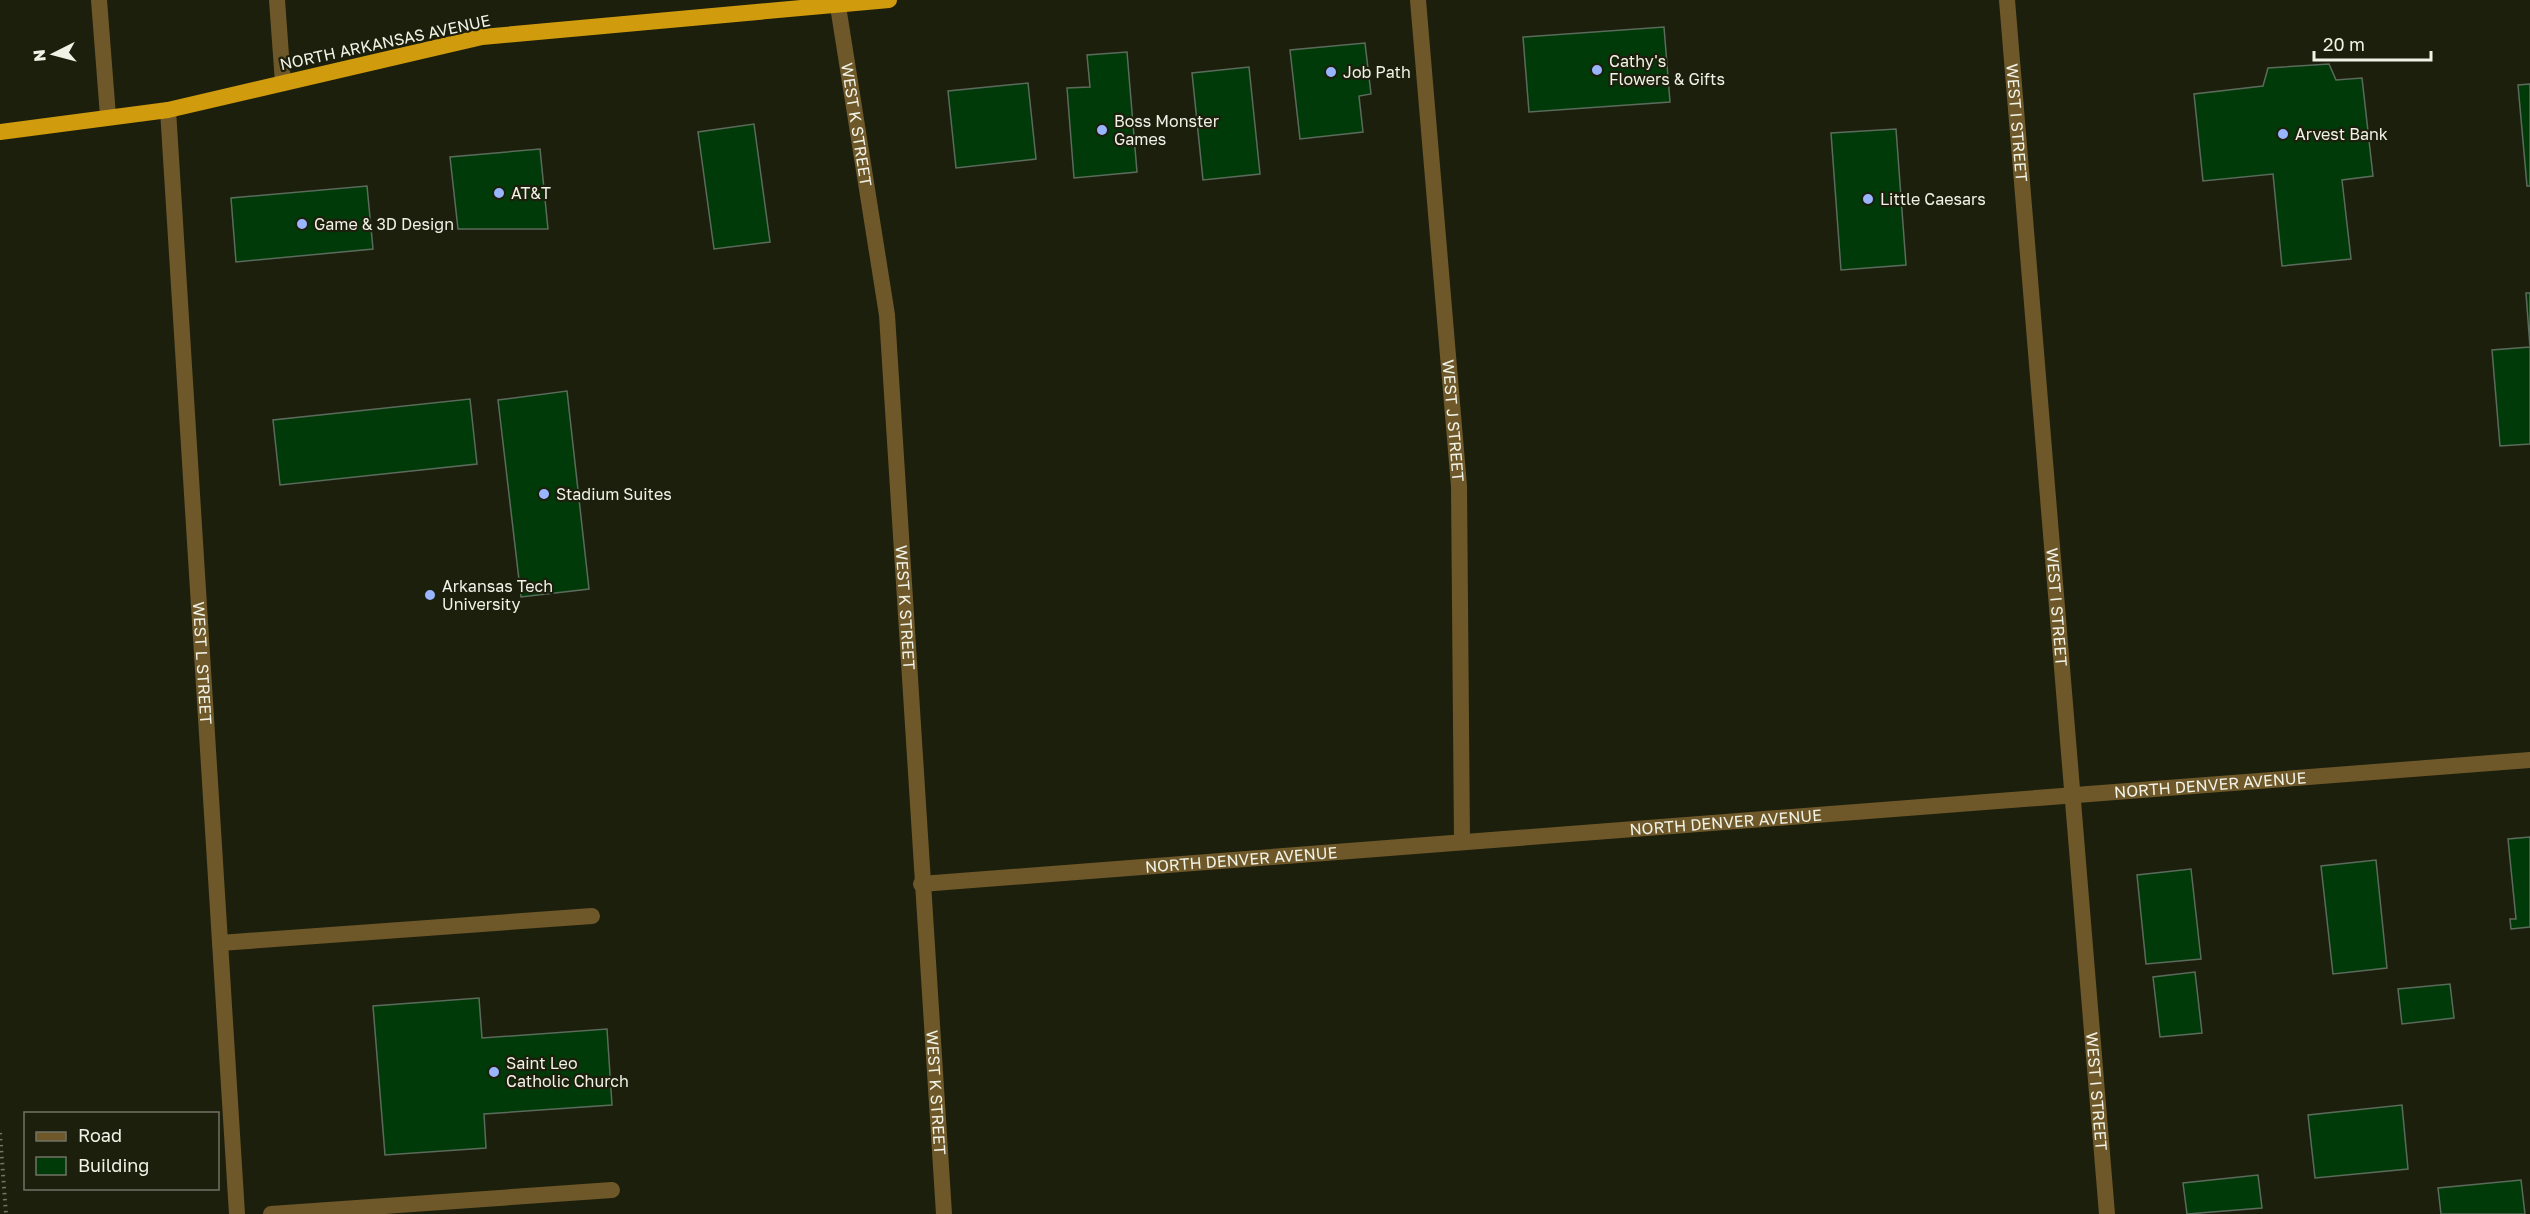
<svg xmlns="http://www.w3.org/2000/svg" width="2530" height="1214" viewBox="0 0 2530 1214" font-family="'Golos Text',sans-serif">
<style>
.building{fill:#003a08;stroke:#5b6b5b;stroke-width:1.5}
.lines{fill:none;stroke-linecap:round;stroke-linejoin:round}
.path{stroke:#737565;stroke-width:4;stroke-dasharray:1.5 4.5;stroke-linecap:butt}
.service{stroke:#6e5829;stroke-width:16}
.minor{stroke:#6e5829;stroke-width:16}
.trunk{stroke:#d09c0e;stroke-width:16}
.poi-dot{fill:#99b5fd;stroke:#1d1f0d;stroke-width:2}
.labels{text-anchor:middle;dominant-baseline:central;stroke-width:4.5;stroke-linejoin:round;paint-order:stroke}
.street-label{font-size:16px;fill:#f0f2e6;stroke:#1d1f0d}
.poi-label{font-size:16px;fill:#f0f2e6;stroke:#1d1f0d;text-anchor:start}
</style>
<rect width="100%" height="100%" fill="#1d1f0d"/>
<path class="building" d="M 1664,27 L 1670,102 L 1529,112 L 1523,37 Z
M 1365,43 L 1371,94 L 1359,96 L 1363,132 L 1300,139 L 1290,50 Z
M 1127,52 L 1137,172 L 1074,178 L 1067,88 L 1090,87 L 1087,55 Z
M 2329,64 L 2336,80 L 2362,78 L 2373,176 L 2342,180 L 2351,259 L 2282,266 L 2273,174 L 2203,181 L 2194,94 L 2263,86 L 2268,68 Z
M 1249,67 L 1260,174 L 1203,180 L 1192,73 Z
M 1028,83 L 1036,159 L 956,168 L 948,91 Z
M 2530,84 L 2530,186 L 2527,186 L 2518,85 Z
M 754,124 L 770,242 L 714,249 L 698,132 Z
M 1896,129 L 1906,265 L 1841,270 L 1831,133 Z
M 540,149 L 548,229 L 458,229 L 450,157 Z
M 367,186 L 373,249 L 236,262 L 231,198 Z
M 2526,293 L 2530,293 L 2530,444 L 2500,446 L 2492,350 L 2530,347 Z
M 567,391 L 589,589 L 521,597 L 498,400 Z
M 470,399 L 477,464 L 280,485 L 273,420 Z
M 2530,837 L 2530,927 L 2511,929 L 2510,919 L 2516,919 L 2508,839 Z
M 2376,860 L 2387,968 L 2333,974 L 2321,866 Z
M 2191,869 L 2201,959 L 2146,964 L 2137,875 Z
M 2195,972 L 2202,1033 L 2160,1037 L 2153,977 Z
M 2450,984 L 2454,1018 L 2402,1024 L 2398,989 Z
M 479,998 L 482,1038 L 607,1029 L 612,1105 L 484,1114 L 486,1148 L 385,1155 L 373,1006 Z
M 2402,1105 L 2408,1169 L 2315,1178 L 2308,1115 Z
M 2258,1175 L 2262,1208 L 2187,1214 L 2183,1183 Z
M 2521,1180 L 2525,1214 L 2441,1214 L 2438,1188 Z"/>
<g class="lines">
<path class="path" d="M 0,1133 L 6,1214"/>
<path class="service" d="M 99,0 L 108,116
M 277,0 L 283,83
M 220,943 L 592,916
M 271,1214 L 612,1190"/>
<g class="minor">
<path id="s1" d="M 837,0 L 887,315 L 944,1214"/>
<path id="s2" d="M 1418,0 L 1459,486 L 1462,842"/>
<path id="s3" d="M 2007,0 L 2107,1214"/>
<path id="s4" d="M 168,110 L 237,1214"/>
<path id="s5" d="M 921,884 L 2530,760"/>
</g>
<path class="trunk" d="M 0,132 L 168,110 L 482,37 L 889,0"/>
</g>
<g class="poi-dot">
<circle cx="1597" cy="70" r="6"/>
<circle cx="1331" cy="72" r="6"/>
<circle cx="1102" cy="130" r="6"/>
<circle cx="2283" cy="134" r="6"/>
<circle cx="499" cy="193" r="6"/>
<circle cx="1868" cy="199" r="6"/>
<circle cx="302" cy="224" r="6"/>
<circle cx="544" cy="494" r="6"/>
<circle cx="430" cy="595" r="6"/>
<circle cx="494" cy="1072" r="6"/>
</g>
<g class="labels">
<g class="street-label">
<text transform="translate(385 42) rotate(-12)">NORTH ARKANSAS AVENUE</text>
<text stroke="none"><textPath href="#s3" startOffset="123">WEST I STREET</textPath></text>
<text stroke="none"><textPath href="#s1" startOffset="126">WEST K STREET</textPath></text>
<text stroke="none"><textPath href="#s2" startOffset="422">WEST J STREET</textPath></text>
<text stroke="none"><textPath href="#s3" startOffset="609">WEST I STREET</textPath></text>
<text stroke="none"><textPath href="#s1" startOffset="612">WEST K STREET</textPath></text>
<text stroke="none"><textPath href="#s4" startOffset="554">WEST L STREET</textPath></text>
<text stroke="none"><textPath href="#s5" startOffset="1293">NORTH DENVER AVENUE</textPath></text>
<text stroke="none"><textPath href="#s5" startOffset="807">NORTH DENVER AVENUE</textPath></text>
<text stroke="none"><textPath href="#s5" startOffset="321">NORTH DENVER AVENUE</textPath></text>
<text stroke="none"><textPath href="#s3" startOffset="1095">WEST I STREET</textPath></text>
<text stroke="none"><textPath href="#s1" startOffset="1098">WEST K STREET</textPath></text>
</g>
<g class="poi-label">
<text x="1609" y="61">Cathy's<tspan x="1609" dy="18">Flowers &amp; Gifts</tspan></text>
<text x="1343" y="72">Job Path</text>
<text x="1114" y="121">Boss Monster<tspan x="1114" dy="18">Games</tspan></text>
<text x="2295" y="134">Arvest Bank</text>
<text x="511" y="193">AT&amp;T</text>
<text x="1880" y="199">Little Caesars</text>
<text x="314" y="224">Game &amp; 3D Design</text>
<text x="556" y="494">Stadium Suites</text>
<text x="442" y="586">Arkansas Tech<tspan x="442" dy="18">University</tspan></text>
<text x="506" y="1063">Saint Leo<tspan x="506" dy="18">Catholic Church</tspan></text>
</g>
</g>
<rect x="24" y="1112" width="195" height="78" fill="#1d1f0d" stroke="#717364" stroke-width="1.5"/>
<rect x="36" y="1132" width="30" height="9" fill="#6e5829" stroke="#717364" stroke-width="1.5"/>
<text x="78" y="1142" font-size="18" fill="#f0f2e6">Road</text>
<rect x="36" y="1157" width="30" height="18" fill="#003a08" stroke="#717364" stroke-width="1.5"/>
<text x="78" y="1172" font-size="18" fill="#f0f2e6">Building</text>
<g transform="translate(54 54) rotate(264)" stroke="#1d1f0d" stroke-width="4.5" paint-order="stroke">
<path d="M0-4.5L10 22L0 15L-10 22Z" fill="#f0f2e6"/>
<text y="-9" font-size="16" font-weight="bold" text-anchor="middle" fill="#f0f2e6">N</text>
</g>
<path d="M2314 51v9h117v-9" fill="none" stroke="#f0f2e6" stroke-width="3"/>
<text x="2323" y="51" font-size="18" fill="#f0f2e6" stroke="#1d1f0d" stroke-width="4.5" paint-order="stroke">20 m</text>
</svg>
